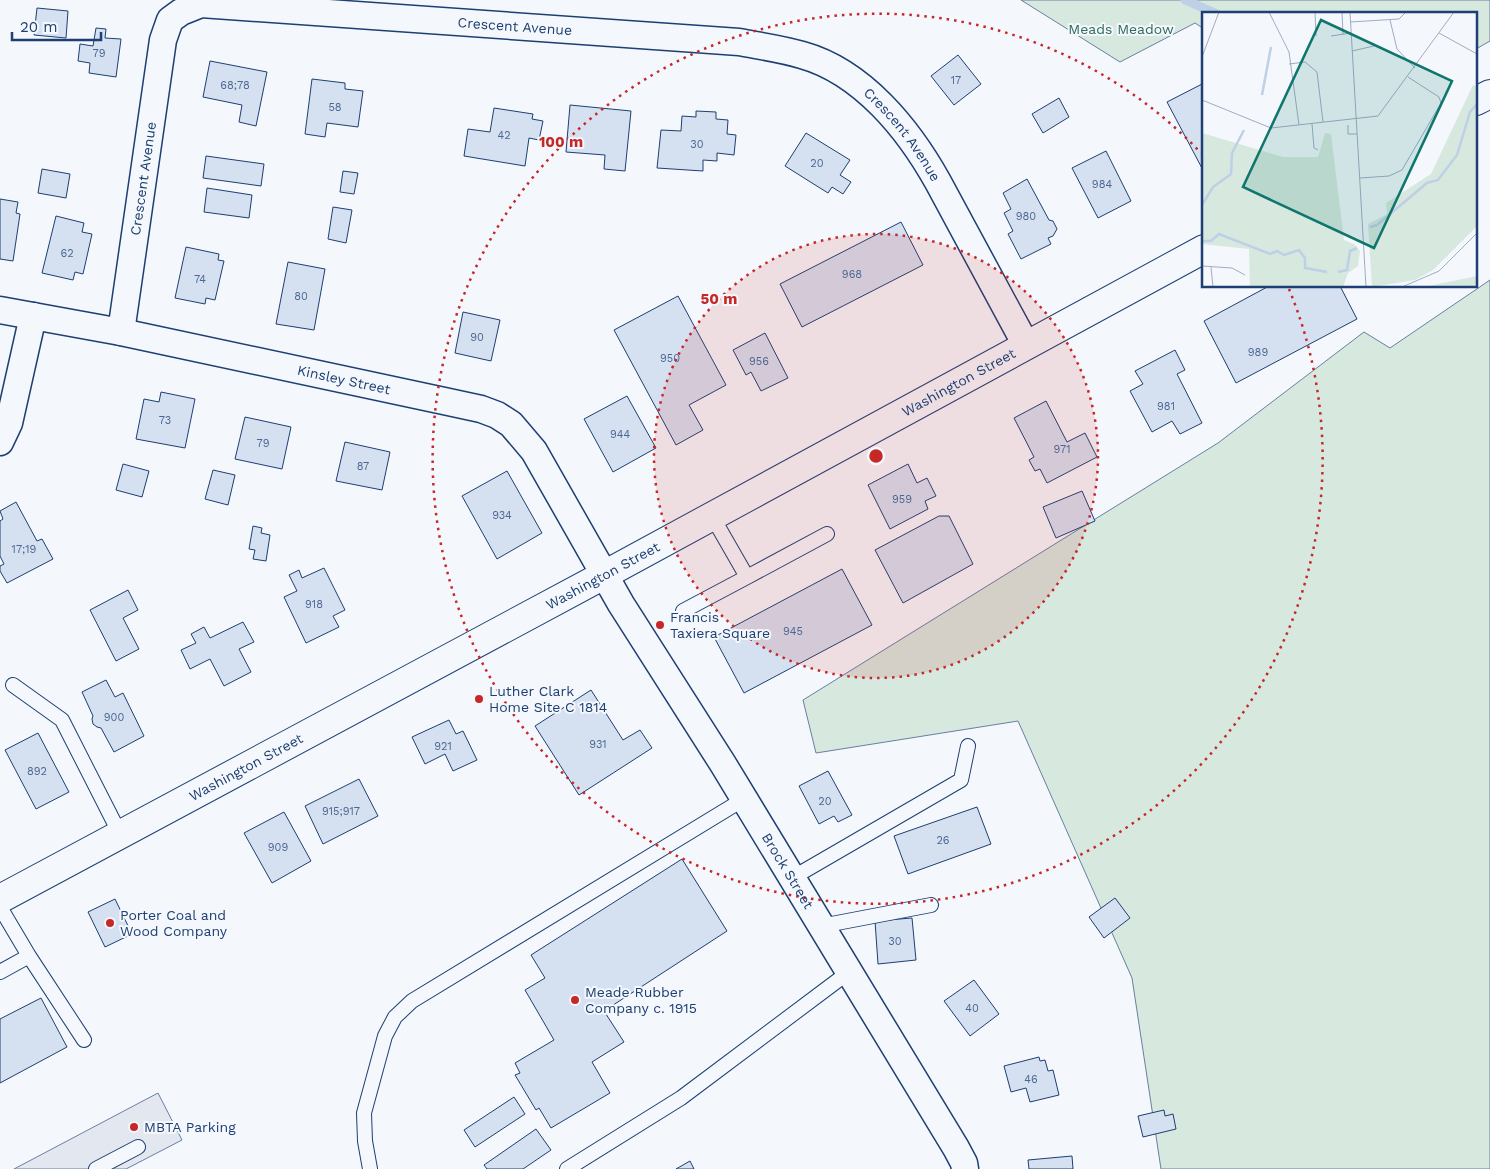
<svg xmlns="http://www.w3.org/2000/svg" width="1490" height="1169" viewBox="0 0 1490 1169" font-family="'Work Sans',sans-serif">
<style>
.green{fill:#d7e8df;stroke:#687fa3}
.parking{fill:#e3e8f0;stroke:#687fa3}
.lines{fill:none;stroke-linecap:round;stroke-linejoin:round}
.stream{stroke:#bed0e5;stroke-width:9}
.building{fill:#d5e0f0;stroke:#1d3f73}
.service-casing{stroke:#1d3f73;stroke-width:16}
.minor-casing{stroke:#1d3f73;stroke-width:29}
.primary-casing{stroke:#1d3f73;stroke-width:30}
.service{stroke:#f4f7fb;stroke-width:14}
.minor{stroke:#f4f7fb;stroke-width:26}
.primary{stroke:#f4f7fb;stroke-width:28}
.ring{fill:none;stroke:#c62828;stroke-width:2.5;stroke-dasharray:2.5 5}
.poi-dot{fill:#c62828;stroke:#f4f7fb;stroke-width:2}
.labels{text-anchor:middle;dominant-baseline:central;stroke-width:4;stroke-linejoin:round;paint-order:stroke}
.number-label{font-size:11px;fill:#4b6792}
.street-label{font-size:14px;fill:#1d3f73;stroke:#f4f7fb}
.park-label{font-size:14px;fill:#2c6c60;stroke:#f4f7fb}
.poi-label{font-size:14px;fill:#1d3f73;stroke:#f4f7fb;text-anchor:start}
.inset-river{fill:none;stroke:#bed0e5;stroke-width:2.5}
.inset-road{fill:none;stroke:#9eadc5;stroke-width:1}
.view{fill:#0f766e;fill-opacity:0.15;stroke:#0f766e;stroke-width:2.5}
.inset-edge{fill:none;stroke:#1d3f73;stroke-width:2.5}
.centre{fill:#c62828;stroke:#f4f7fb;stroke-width:2.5}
.ring-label{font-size:15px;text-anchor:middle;font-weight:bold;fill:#c62828;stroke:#f4f7fb;stroke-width:4;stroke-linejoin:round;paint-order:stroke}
</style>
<rect width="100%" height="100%" fill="#f4f7fb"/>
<path class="green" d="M 1021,0 L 1490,0 L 1490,41 L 1476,49 L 1476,14 L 1204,14 L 1204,29 L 1195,23 L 1120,62 Z
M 1490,280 L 1490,1169 L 1161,1169 L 1132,978 L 1018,721 L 816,753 L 803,700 L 1218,443 L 1364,332 L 1390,348 Z"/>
<path class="parking" d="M 158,1093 L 182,1140 L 126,1169 L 14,1169 Z"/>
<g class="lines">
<path class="stream" d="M 1185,0 L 1217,14"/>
</g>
<path class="building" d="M 37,8 L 68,11 L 66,38 L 34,35 Z
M 96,28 L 106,29 L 105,38 L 121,39 L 116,77 L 89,73 L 90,63 L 78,61 L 80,44 L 93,46 Z
M 958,55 L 981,84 L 954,105 L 931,76 Z
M 210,61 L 267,72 L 256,126 L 239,122 L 242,105 L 203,97 Z
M 312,79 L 345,83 L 345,89 L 363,91 L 358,127 L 327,123 L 325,137 L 305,134 Z
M 1204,83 L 1204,172 L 1167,102 Z
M 1059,98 L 1069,117 L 1043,133 L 1032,114 Z
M 570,105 L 631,111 L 625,171 L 604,169 L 605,155 L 566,152 Z
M 494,108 L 533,114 L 532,119 L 543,121 L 539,140 L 529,138 L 525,166 L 464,156 L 468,129 L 490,132 Z
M 696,111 L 716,112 L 716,119 L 728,120 L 727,134 L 736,135 L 734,155 L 717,153 L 717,161 L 703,160 L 703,171 L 657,168 L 661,130 L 681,131 L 682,116 L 696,117 Z
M 806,133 L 850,160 L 840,175 L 851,182 L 843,194 L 832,187 L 828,193 L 785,166 Z
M 1106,151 L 1131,201 L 1098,218 L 1072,168 Z
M 206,156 L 264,164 L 261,186 L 203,178 Z
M 42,169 L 70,174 L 66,198 L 38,193 Z
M 343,171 L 358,173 L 354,194 L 340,192 Z
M 1027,179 L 1049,220 L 1053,221 L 1057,229 L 1053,236 L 1048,238 L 1051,244 L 1021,259 L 1008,234 L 1013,231 L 1004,213 L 1011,209 L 1003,193 Z
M 207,188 L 252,195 L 249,218 L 204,212 Z
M 0,199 L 18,202 L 16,213 L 20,214 L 13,261 L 0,259 Z
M 333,207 L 352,210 L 346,243 L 328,239 Z
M 56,216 L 84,223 L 82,232 L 92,234 L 83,274 L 75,272 L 73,280 L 42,273 Z
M 901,222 L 923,265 L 802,327 L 780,284 Z
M 186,247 L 219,254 L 218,260 L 224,261 L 215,300 L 206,298 L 205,304 L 175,298 Z
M 288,262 L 325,269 L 314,330 L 276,324 Z
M 1269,286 L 1340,286 L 1357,319 L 1236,383 L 1204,321 Z
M 678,296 L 726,385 L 689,405 L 703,430 L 676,445 L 614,330 Z
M 463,312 L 500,320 L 491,361 L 455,353 Z
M 765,333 L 788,378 L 761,391 L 751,372 L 746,375 L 733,350 Z
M 1175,350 L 1185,370 L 1177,374 L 1202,423 L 1180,434 L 1172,421 L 1152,432 L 1130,391 L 1143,384 L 1135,371 Z
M 161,392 L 195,399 L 185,448 L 136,439 L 144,399 L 159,402 Z
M 627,396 L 656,448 L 613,472 L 584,419 Z
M 1046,401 L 1067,442 L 1085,433 L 1097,457 L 1047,483 L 1040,469 L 1035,471 L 1029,460 L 1034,457 L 1014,418 Z
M 245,417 L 291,427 L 282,469 L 235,459 Z
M 345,442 L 390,452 L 382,490 L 336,481 Z
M 123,464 L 149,471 L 142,497 L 116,490 Z
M 908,464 L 917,483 L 927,478 L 936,496 L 925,501 L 928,509 L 890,529 L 868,485 Z
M 213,470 L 235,475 L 228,505 L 205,499 Z
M 507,471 L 542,533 L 497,559 L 462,496 Z
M 1082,491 L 1095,521 L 1056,538 L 1043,507 Z
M 16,502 L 37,541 L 42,539 L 53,559 L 7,583 L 0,571 L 0,566 L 4,564 L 0,556 L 0,521 L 3,519 L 0,511 Z
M 939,516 L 949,516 L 973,564 L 903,603 L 875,550 Z
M 253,526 L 262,528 L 261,533 L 270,535 L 266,561 L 253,559 L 255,550 L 249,549 Z
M 324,568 L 345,610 L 333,616 L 339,627 L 306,643 L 284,597 L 297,591 L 289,575 L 299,570 L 302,578 Z
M 842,569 L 872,625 L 744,693 L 714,637 Z
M 128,590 L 138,610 L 123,618 L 139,649 L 116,661 L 90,610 Z
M 243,622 L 254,642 L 239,649 L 251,672 L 224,686 L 210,659 L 190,669 L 181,650 L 196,643 L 191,634 L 204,627 L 210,638 Z
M 106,680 L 115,697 L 123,693 L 144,736 L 114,752 L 101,728 L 97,727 L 93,724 L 92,719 L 93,716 L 82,692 Z
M 591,690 L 623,740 L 640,730 L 652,748 L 579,795 L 535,726 Z
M 449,720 L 456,734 L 463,731 L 477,760 L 453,771 L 445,754 L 425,764 L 412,737 Z
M 38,733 L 69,792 L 36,809 L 5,750 Z
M 828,771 L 852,815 L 838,822 L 834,816 L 819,824 L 799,786 Z
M 359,779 L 378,816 L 323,844 L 305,806 Z
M 977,807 L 991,844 L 908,874 L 894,836 Z
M 284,812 L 311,861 L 272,883 L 244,833 Z
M 682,859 L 727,931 L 604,1011 L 624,1042 L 592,1062 L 610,1093 L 551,1128 L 539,1108 L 536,1110 L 515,1075 L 520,1073 L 515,1063 L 554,1040 L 525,990 L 545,978 L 531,955 Z
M 1115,898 L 1130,918 L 1104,938 L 1089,917 Z
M 115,899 L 132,934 L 105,947 L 88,912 Z
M 912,918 L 916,960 L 878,964 L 875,921 Z
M 974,980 L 999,1014 L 970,1036 L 944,1001 Z
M 41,998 L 67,1047 L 0,1083 L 0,1019 Z
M 1039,1057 L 1040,1061 L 1045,1060 L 1048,1071 L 1053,1070 L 1059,1095 L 1030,1102 L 1026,1088 L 1011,1092 L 1004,1066 Z
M 514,1097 L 525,1114 L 475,1147 L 464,1130 Z
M 1164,1110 L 1165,1116 L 1173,1114 L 1176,1129 L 1143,1137 L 1138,1116 Z
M 536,1129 L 551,1150 L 523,1169 L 487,1169 L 484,1165 Z
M 1072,1156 L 1073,1169 L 1029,1169 L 1028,1160 Z
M 690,1161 L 694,1169 L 676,1169 Z"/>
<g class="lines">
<g class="service-casing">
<path id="service" d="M 747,577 L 827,534
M 683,611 L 747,577 L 712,516
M 13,685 L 62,720 L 120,834
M 792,878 L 961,780 L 968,746
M 0,907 L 29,956 L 84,1040
M 821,926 L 931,905
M 0,972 L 29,956
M 96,1169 L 138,1147
M 370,1169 L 365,1141 L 364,1113 L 385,1036 L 395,1017 L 412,1001 L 744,799
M 567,1169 L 681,1098 L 849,972"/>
</g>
<g class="minor-casing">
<g id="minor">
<path id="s1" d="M 0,310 L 121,332 L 444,401 L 481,409 L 497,415 L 511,424 L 534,451 L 621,604 L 723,764 L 956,1148 L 964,1163 L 965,1169"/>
<path id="s2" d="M 121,332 L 163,40 L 170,20 L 181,12 L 201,4 L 739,42 C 760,46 782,49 802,55 C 863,72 909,130 938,182 L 1026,345"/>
<path d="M 0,442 L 9,423 L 33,316"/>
</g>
</g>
<g class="primary-casing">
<g id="primary">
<path d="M 1476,101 L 1490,94"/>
<path id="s3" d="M 0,899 L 604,575 L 1204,249"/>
</g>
</g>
<use href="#service" class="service"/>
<use href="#minor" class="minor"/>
<use href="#primary" class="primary"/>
</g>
<circle cx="876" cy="456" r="222" fill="#c62828" fill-opacity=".12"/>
<g class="ring">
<circle cx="876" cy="456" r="222"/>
<path d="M1289 289A445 445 0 1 1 1201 153"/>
</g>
<g class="poi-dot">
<circle cx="660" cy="625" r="5"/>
<circle cx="479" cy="699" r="5"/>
<circle cx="110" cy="923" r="5"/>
<circle cx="575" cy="1000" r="5"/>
<circle cx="134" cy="1127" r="5"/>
</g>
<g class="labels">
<g class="number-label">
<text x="99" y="53">79</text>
<text x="956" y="80">17</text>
<text x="235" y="85">68;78</text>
<text x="335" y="107">58</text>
<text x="504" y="135">42</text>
<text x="697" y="144">30</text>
<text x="817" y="163">20</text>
<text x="1102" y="184">984</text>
<text x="1026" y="216">980</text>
<text x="67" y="253">62</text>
<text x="852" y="274">968</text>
<text x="200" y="279">74</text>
<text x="301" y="296">80</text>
<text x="477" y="337">90</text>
<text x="1258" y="352">989</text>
<text x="670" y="358">950</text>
<text x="759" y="361">956</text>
<text x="1166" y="406">981</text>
<text x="165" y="420">73</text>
<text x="620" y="434">944</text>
<text x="263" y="443">79</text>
<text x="1062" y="449">971</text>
<text x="363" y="466">87</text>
<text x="902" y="499">959</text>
<text x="502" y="515">934</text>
<text x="24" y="549">17;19</text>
<text x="314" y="604">918</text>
<text x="793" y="631">945</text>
<text x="114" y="717">900</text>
<text x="598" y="744">931</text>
<text x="443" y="746">921</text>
<text x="37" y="771">892</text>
<text x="825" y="801">20</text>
<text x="341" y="811">915;917</text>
<text x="943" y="840">26</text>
<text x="278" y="847">909</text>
<text x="895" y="941">30</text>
<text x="972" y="1008">40</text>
<text x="1031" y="1079">46</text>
</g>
<g class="street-label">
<text stroke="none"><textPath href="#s2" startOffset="666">Crescent Avenue</textPath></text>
<text stroke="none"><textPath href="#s2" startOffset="1086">Crescent Avenue</textPath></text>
<text stroke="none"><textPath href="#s2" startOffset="155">Crescent Avenue</textPath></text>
<text stroke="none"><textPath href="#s1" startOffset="351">Kinsley Street</textPath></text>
<text stroke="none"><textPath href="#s3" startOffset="1089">Washington Street</textPath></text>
<text stroke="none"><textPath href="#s3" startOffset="684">Washington Street</textPath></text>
<text stroke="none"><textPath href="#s3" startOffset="279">Washington Street</textPath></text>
<text stroke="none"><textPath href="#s1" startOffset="1051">Brock Street</textPath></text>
</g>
<g class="park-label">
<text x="1121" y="29">Meads Meadow</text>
</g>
<g class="poi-label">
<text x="670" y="617">Francis<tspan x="670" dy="16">Taxiera Square</tspan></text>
<text x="489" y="691">Luther Clark<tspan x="489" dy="16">Home Site C 1814</tspan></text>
<text x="120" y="915">Porter Coal and<tspan x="120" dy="16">Wood Company</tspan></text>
<text x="585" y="992">Meade Rubber<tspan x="585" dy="16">Company c. 1915</tspan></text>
<text x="144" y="1127">MBTA Parking</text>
</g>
</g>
<g transform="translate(1202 12)">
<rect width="275" height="275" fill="#f4f7fb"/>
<path d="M 271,73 L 275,75 L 275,214 L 231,258 L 213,268 L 170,275 L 166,212 L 185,202 L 184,191 L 229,162 ZM 0,121 L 81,145 L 116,145 L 123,121 L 129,122 L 142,228 L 152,232 L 158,239 L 156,254 L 146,261 L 141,275 L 48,275 L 47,237 L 0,232 ZM 275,264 L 275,275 L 223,275 L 227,274 Z" fill="#d7e8df"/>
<path class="inset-river" d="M 60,83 L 69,35M 0,193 L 11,175 L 29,162 L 30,141 L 42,118M 168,215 L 175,213 L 225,171 L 236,168 L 255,143 L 268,100 L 275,92M 0,229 L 9,229 L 17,222 L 68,242 L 75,239 L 82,243 L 97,238 L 103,246 L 103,256 L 125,260M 136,260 L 145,258 L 148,239 L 155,236"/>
<path class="inset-road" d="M 67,0 L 87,40 L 97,113M 113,0 L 114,24M 140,0 L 141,22M 148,0 L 164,275M 188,8 L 195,37 L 213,56M 148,10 L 197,7 L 204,0M 237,21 L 275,42M 129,24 L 149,21M 150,39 L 172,34M 0,45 L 17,0M 87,52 L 103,50 L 115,60 L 121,110M 0,88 L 69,116 L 176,104 L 252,0M 110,112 L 112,136 L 116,138M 146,113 L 146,122 L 155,122M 158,166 L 187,164 L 200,158 L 239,91 L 237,85 L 206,65M 0,254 L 30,256 L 43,263M 9,255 L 11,275M 200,275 L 237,259 L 275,221"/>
<path class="view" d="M 119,8 L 250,69 L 172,236 L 41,175 Z"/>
<rect width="275" height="275" class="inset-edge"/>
</g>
<circle cx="876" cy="456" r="8" class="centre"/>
<g class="ring-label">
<text x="561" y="147">100 m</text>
<text x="719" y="304">50 m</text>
</g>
<path d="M12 32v8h89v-8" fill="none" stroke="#1d3f73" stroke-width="2.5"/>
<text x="20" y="32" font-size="15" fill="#1d3f73" stroke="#f4f7fb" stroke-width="4" paint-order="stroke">20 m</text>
</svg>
